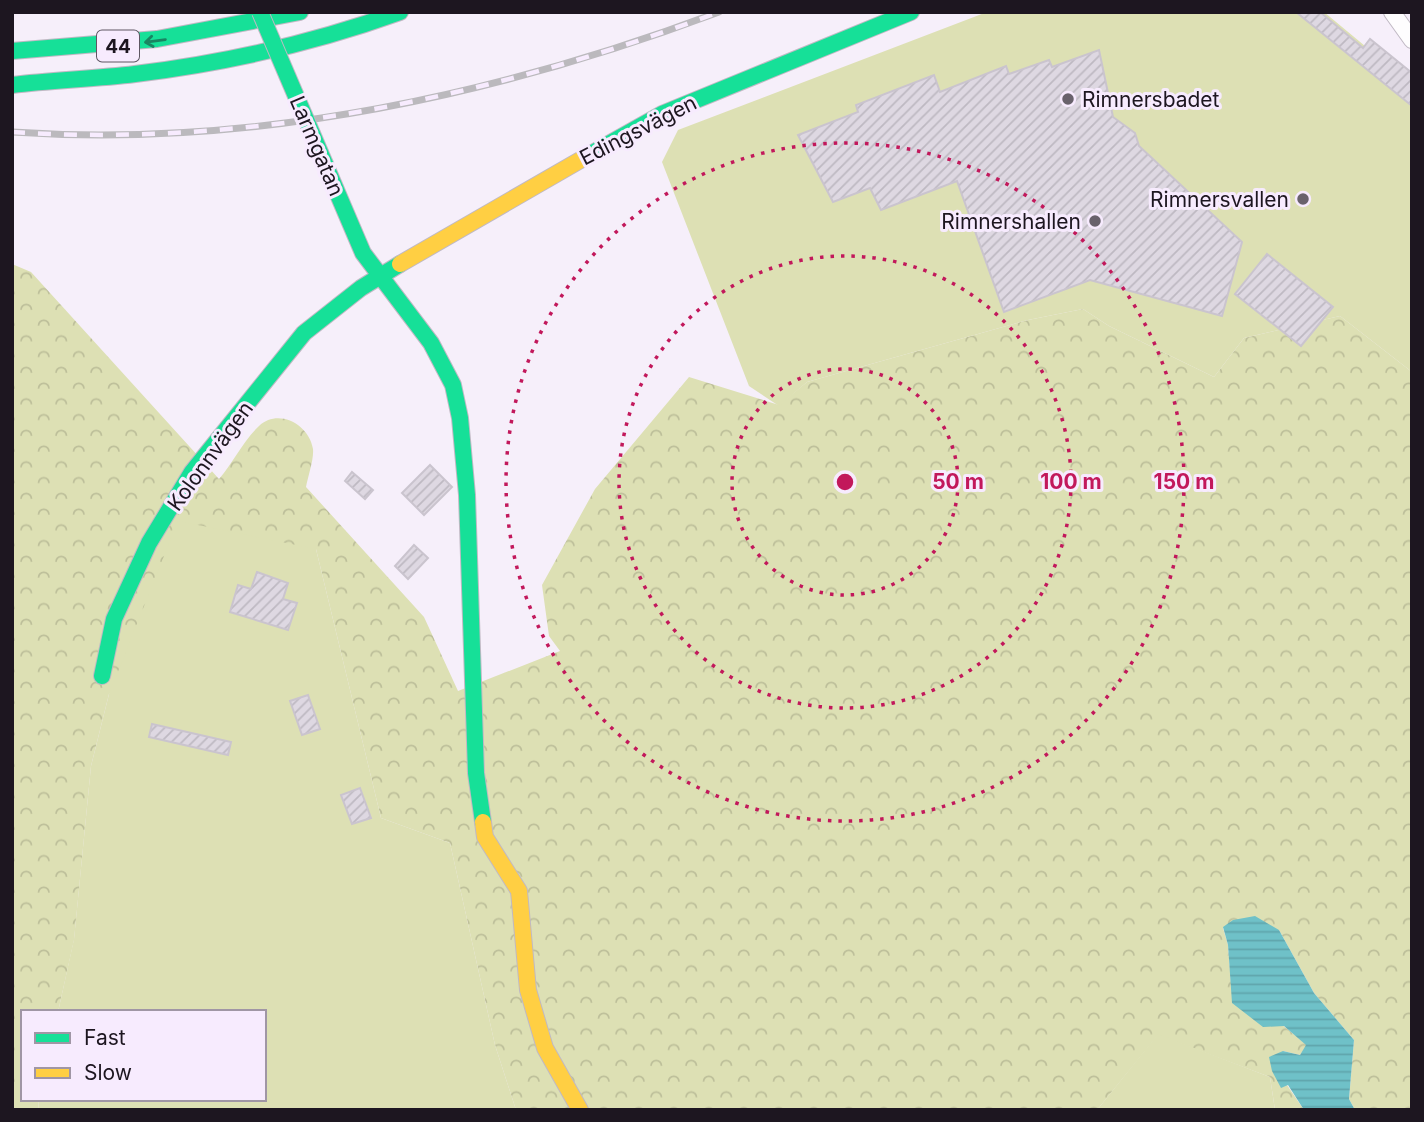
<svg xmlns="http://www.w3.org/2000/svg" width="1424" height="1122" viewBox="0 0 1424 1122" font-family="Inter,sans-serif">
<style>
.forest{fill:url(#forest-crowns)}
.garden{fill:#dde0b4}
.water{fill:url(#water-rules)}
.building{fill:url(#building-hatch);stroke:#cac4ce;stroke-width:2}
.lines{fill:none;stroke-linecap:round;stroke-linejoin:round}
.street-casing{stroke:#c0b9c4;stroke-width:18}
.fast-casing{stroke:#c0b9c4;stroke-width:18}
.slow-casing{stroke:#c0b9c4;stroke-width:18}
.street{stroke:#fefdfe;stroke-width:16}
.fast{stroke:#16e098;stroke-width:16}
.slow{stroke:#ffcf43;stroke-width:16}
.rail-casing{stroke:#bbb9bd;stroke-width:7}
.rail{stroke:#f7ebfe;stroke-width:4.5;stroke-dasharray:13;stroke-linecap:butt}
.fast-bridge-casing{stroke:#c0b9c4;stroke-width:18;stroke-linecap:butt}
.fast-bridge{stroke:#16e098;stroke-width:16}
.oneway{stroke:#198562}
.ring{fill:none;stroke:#c2185b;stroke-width:3.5;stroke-dasharray:3.5 7}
.poi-dot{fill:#69626c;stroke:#f7ebfe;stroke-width:2.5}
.labels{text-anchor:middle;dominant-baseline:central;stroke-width:6;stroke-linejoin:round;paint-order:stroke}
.shield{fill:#f7ebfe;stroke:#5e5663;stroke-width:2}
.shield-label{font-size:19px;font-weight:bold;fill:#1d1620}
.poi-label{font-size:21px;fill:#1d1620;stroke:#f7ebfe;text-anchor:end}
.street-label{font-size:21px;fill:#1d1620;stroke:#f7ebfe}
.centre{fill:#c2185b;stroke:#f7ebfe;stroke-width:3.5}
.ring-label{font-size:21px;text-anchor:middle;font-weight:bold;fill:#c2185b;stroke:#f7ebfe;stroke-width:6;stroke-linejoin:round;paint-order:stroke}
</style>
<defs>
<pattern id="forest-crowns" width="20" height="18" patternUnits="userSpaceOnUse" patternTransform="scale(1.75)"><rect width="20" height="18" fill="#dde0b4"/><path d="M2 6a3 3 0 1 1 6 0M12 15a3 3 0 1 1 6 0" fill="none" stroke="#bdbf9a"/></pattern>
<pattern id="water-rules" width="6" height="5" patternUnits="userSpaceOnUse" patternTransform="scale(1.75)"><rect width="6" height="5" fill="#6fc1c8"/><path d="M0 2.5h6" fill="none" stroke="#60a5ac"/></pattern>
<pattern id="building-hatch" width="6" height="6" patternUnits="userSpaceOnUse" patternTransform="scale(1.75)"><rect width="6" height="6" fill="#ded8e2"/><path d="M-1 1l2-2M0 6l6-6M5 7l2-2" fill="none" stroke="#beb9c2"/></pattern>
</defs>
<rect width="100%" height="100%" fill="#f6effa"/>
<path class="forest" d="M 12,264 L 31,272 L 219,479 C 233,463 243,441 259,426 C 278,408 309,424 313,449 C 314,459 308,476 306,487 L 424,617 L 458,691 L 560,651 L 549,636 L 542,585 L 595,489 L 689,377 L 779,405 L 807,382 L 1028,320 L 1083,309 L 1109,326 L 1214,377 L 1244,338 L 1340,316 L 1412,372 L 1412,1110 L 1355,1110 L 1349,1099 L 1354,1040 L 1314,993 L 1279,930 L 1223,928 L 1228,945 L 1231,983 L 1307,1045 L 1300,1055 L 1283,1051 L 1282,1087 L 1287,1085 L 1304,1110 L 1275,1110 L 1270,1077 L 1158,1035 L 1097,1110 L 516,1110 L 495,1045 L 450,843 L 381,818 L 316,549 L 109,694 L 91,766 L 74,940 L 58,1012 L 23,1012 L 23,1099 L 39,1099 L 38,1110 L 12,1110 Z"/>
<path class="garden" d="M 987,12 L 1324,12 L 1412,85 L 1412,372 L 1340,316 L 1244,338 L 1214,377 L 1109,326 L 1083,309 L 1028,320 L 807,382 L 779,406 L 749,386 L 662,162 L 678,130 Z
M 178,521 L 316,549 L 381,818 L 450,843 L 495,1045 L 516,1110 L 38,1110 L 39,1099 L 264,1099 L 264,1012 L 58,1012 L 74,939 L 91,766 L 109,694 Z
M 1158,1034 L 1270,1077 L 1275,1110 L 1097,1110 Z"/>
<path class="water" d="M 1255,916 L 1279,930 L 1314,993 L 1354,1040 L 1349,1099 L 1355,1110 L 1304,1110 L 1288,1085 L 1281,1088 L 1272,1071 L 1269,1057 L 1283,1051 L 1300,1055 L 1306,1045 L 1284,1026 L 1263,1027 L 1232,1003 L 1228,945 L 1223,927 L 1233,920 Z"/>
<path class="building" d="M 1296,12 L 1320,12 L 1363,48 L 1370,39 L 1412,73 L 1412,106 Z
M 1099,50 L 1113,117 L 1135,133 L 1139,146 L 1242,242 L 1222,316 L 1090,280 L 1004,312 L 957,181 L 881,210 L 870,188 L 833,202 L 798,135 L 858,112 L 856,105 L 934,75 L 940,92 L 1006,66 L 1009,74 L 1049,60 L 1052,67 Z
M 1267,254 L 1333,307 L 1301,346 L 1235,294 Z
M 430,465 L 452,487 L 424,515 L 402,493 Z
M 352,472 L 373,490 L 365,499 L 345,481 Z
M 414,545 L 428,558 L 408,579 L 395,566 Z
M 257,572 L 288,583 L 283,599 L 297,603 L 288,630 L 230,612 L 238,585 L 251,589 Z
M 308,695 L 320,729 L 302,735 L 290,701 Z
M 152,724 L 231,742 L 228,755 L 149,737 Z
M 360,788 L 371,818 L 352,824 L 341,795 Z"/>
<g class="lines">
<g class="street-casing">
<path id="street" d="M 1392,12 L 1412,40"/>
</g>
<g class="fast-casing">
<path id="fast" d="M 12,51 L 157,39 L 300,12
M 12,85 C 53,80 94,79 135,74 C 225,63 314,43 400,12
M 589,155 L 662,114 L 911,12
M 325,164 L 363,253 L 431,343 L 453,385 L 460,418 L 467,495 L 476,773 L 483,822
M 102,676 L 114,619 L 149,543 L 192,472 L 304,333 L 361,288 L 400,264"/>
</g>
<g class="slow-casing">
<path id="slow" d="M 400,264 L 589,155
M 483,822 L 485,837 L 519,891 L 528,990 L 545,1048 L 580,1110"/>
</g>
<use href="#street" class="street"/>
<use href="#fast" class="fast"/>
<use href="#slow" class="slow"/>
<g class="rail-casing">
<path id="rail" d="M 12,132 C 252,148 495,96 719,12"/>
</g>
<use href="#rail" class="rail"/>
<g class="fast-bridge-casing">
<path id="fast-bridge" d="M 260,12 L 325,164"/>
</g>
<use href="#fast-bridge" class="fast-bridge"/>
</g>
<defs><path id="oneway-shaft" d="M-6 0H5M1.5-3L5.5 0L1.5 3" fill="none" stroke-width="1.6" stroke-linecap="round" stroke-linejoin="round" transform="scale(1.75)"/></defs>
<use class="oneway" href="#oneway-shaft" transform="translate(155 41) rotate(172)"/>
<g class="ring">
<circle cx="845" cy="482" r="113"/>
<circle cx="845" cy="482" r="226"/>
<circle cx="845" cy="482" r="339"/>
</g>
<g class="poi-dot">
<circle cx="1068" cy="99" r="7"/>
<circle cx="1303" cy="199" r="7"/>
<circle cx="1095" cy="221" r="7"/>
</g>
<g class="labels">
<rect class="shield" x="97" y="30.5" width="42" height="31" rx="5"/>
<g class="shield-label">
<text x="118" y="46">44</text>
</g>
<g class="poi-label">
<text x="1082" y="99" text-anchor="start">Rimnersbadet</text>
<text x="1289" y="199">Rimnersvallen</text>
<text x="1081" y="221">Rimnershallen</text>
</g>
<g class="street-label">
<text transform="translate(638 130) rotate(-27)">Edingsvägen</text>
<text transform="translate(317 146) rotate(67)">Larmgatan</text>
<text transform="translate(210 456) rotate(-54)">Kolonnvägen</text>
</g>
</g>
<circle cx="845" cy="482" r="10" class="centre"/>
<g class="ring-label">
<text x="958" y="489">50 m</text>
<text x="1071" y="489">100 m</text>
<text x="1184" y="489">150 m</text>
</g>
<rect width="1424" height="1122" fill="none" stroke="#1d1620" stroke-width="28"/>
<rect x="21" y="1010" width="245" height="91" fill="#f7ebfe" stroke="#a096a5" stroke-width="2"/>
<rect x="35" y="1033" width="35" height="10" fill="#16e098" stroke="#a096a5" stroke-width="2"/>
<text x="84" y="1045" font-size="21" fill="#1d1620">Fast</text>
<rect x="35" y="1068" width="35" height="10" fill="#ffcf43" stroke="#a096a5" stroke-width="2"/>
<text x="84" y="1080" font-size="21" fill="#1d1620">Slow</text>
</svg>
